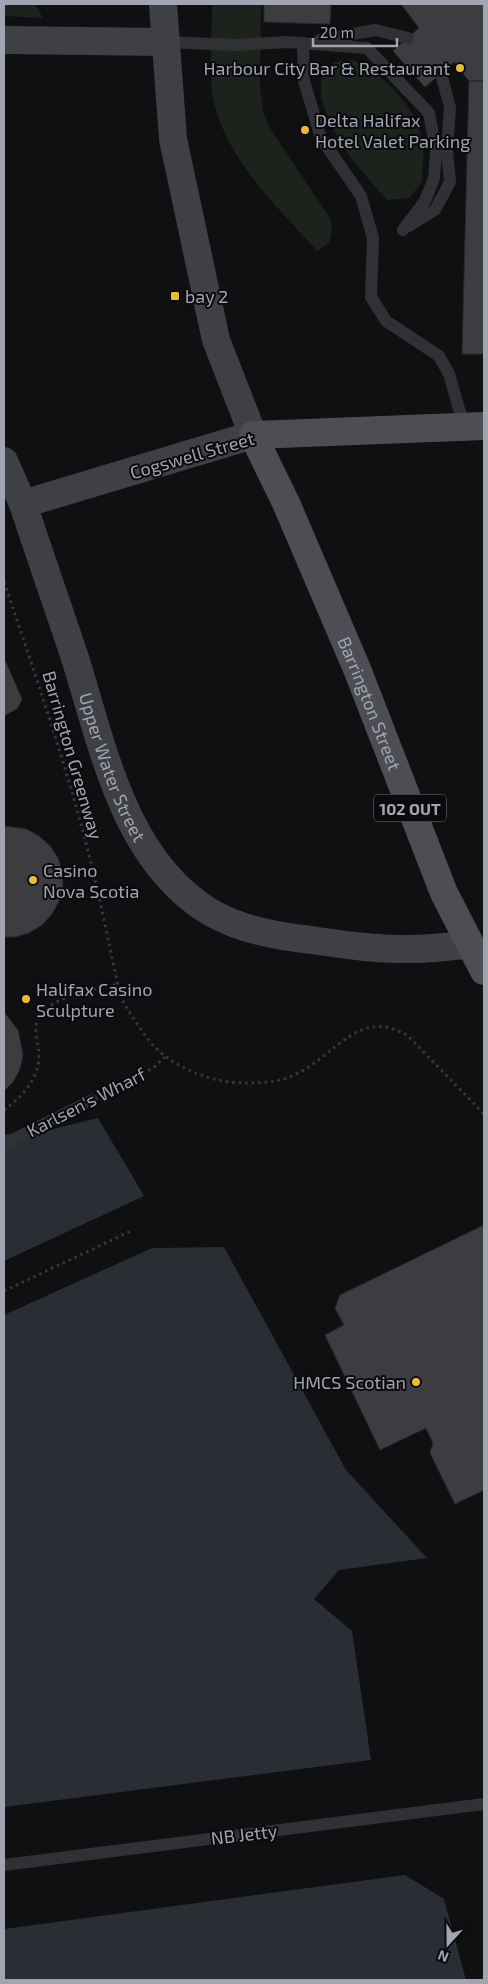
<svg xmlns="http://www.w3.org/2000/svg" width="488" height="1984" viewBox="0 0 488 1984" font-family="'Exo 2',sans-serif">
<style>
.green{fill:#1c231d}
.water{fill:#292e35}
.building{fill:#3c3c41;stroke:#2a292d}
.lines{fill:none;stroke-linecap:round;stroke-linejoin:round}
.path{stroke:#37383c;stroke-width:3;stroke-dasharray:2.5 4;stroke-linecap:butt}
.lane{stroke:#313135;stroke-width:12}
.secondary{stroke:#3f4045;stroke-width:28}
.primary{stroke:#4d4e54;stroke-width:28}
.poi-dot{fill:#e9be2f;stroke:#0b0a0c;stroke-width:2}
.labels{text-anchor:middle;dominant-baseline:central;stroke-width:4;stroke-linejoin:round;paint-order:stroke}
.shield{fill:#0b0a0c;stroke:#747680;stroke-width:1}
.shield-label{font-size:16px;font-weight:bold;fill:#a1a4b1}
.poi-label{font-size:18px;fill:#a1a4b1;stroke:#0b0a0c;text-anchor:start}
.street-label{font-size:18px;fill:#a1a4b1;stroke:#0b0a0c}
</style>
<rect width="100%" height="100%" fill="#100f11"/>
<path class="green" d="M 4,4 L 35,4 L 43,18 L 4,16 Z
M 212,4 L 261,4 L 260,85 L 263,111 L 270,128 L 330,218 L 332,231 L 329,243 L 317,251 C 276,205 222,156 212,92 C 209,68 212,29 212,4 Z
M 353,60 C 392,79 428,118 423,164 C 422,170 423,178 421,183 C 418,188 412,194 409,198 L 387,200 C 360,170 330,137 321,95 C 320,88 322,79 322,72 L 335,62 Z"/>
<path class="water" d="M 98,1118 L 144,1196 L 4,1261 L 4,1134 L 29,1135 Z
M 224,1247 L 346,1470 L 427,1558 L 339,1570 L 314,1599 L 352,1631 L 371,1760 L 4,1807 L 4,1315 L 152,1248 Z
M 405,1875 L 444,1899 L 466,1980 L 4,1980 L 4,1929 Z"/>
<path class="building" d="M 264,4 L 331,4 L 330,24 L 264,22 Z
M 401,4 L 484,4 L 484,81 L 469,81 L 454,62 L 425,87 L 393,51 L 419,28 Z
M 469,81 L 484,81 L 484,354 L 462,354 Z
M 4,658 L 22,699 L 18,708 L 4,716 Z
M 4,826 L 26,829 L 39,836 L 50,846 L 58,858 L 62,872 L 63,887 L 59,901 L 52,914 L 42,925 L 29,933 L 15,937 L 4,937 Z
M 4,1012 L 18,1030 L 23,1055 L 20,1069 L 13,1082 L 4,1091 Z
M 484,1225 L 484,1490 L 455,1504 L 430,1453 L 433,1443 L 426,1428 L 380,1450 L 325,1335 L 344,1325 L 335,1308 L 340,1295 Z"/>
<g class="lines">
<path class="path" d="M 4,582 C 36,676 68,770 92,867 C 99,897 106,928 112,958 C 116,974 118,993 126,1007 C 134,1019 143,1034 153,1045 C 174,1068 213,1083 244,1083 C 263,1083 283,1082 300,1072 C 338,1052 361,1007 408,1036 L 484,1114
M 108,1092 L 153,1068 L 166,1056
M 4,1110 C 22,1097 40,1078 39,1053 C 38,1041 32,1027 40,1015 C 54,996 96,989 118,984
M 4,1291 L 131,1231"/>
<path class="lane" d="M 320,40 L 375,30 L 408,38
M 166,42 L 237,45 L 286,42 L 367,48 L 429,113 L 436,151 L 434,178 L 425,201 L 403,230
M 303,44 L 304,81 L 321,138 L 361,196 L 373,238 L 371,297 L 386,321 L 439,356 L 449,374 L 464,426
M 409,226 L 435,210 L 450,182 L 447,150 L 450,107 L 441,74
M 4,1144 L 92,1100
M 4,1865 L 484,1804"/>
<g class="secondary">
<path d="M 4,40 L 166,42"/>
<path id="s1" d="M 4,461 L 23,504 C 40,556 58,607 75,658 C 103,747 124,860 210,912 C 241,930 277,936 311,940 C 345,945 379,950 413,949 C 432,949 451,946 469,945"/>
<path d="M 23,504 L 253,435 L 216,340 L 173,139 L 163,4"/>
</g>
<path class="primary" id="s2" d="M 484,426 L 253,435 L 286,503 L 357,669 L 444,893 L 484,971"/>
</g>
<g class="poi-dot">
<circle cx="460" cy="68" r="5"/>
<circle cx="305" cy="130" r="5"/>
<rect x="170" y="291" width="10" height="10" rx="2.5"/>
<circle cx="33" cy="880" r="5"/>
<circle cx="26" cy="999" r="5"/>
<circle cx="416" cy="1382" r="5"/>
</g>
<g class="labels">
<rect class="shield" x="374" y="794.5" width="72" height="27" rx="4"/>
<g class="shield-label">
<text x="410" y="808">102 OUT</text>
</g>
<g class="poi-label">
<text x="450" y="68" text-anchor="end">Harbour City Bar &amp; Restaurant</text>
<text x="315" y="120">Delta Halifax<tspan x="315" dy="21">Hotel Valet Parking</tspan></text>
<text x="185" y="296">bay 2</text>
<text x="43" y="870">Casino<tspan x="43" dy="21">Nova Scotia</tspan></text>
<text x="36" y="989">Halifax Casino<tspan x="36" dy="21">Sculpture</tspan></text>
<text x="406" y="1382" text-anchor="end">HMCS Scotian</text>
</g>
<g class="street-label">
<text transform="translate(192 455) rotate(-16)">Cogswell Street</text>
<text stroke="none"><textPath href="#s2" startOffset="524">Barrington Street</textPath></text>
<text transform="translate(73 755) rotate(74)">Barrington Greenway</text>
<text stroke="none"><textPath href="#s1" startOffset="325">Upper Water Street</textPath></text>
<text transform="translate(86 1102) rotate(-27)">Karlsen's Wharf</text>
<text transform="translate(244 1834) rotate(-7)">NB Jetty</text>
</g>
</g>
<rect width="488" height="1984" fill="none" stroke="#a1a4b1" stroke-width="10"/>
<g transform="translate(448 1944) rotate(201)" stroke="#0b0a0c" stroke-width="4" paint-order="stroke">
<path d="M0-4L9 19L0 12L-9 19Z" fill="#a1a4b1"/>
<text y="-8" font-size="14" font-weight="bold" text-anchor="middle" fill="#a1a4b1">N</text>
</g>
<path d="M313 38v8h84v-8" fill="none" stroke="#a1a4b1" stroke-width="2.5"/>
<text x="320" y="38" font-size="15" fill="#a1a4b1" stroke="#0b0a0c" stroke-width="4" paint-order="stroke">20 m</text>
</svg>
